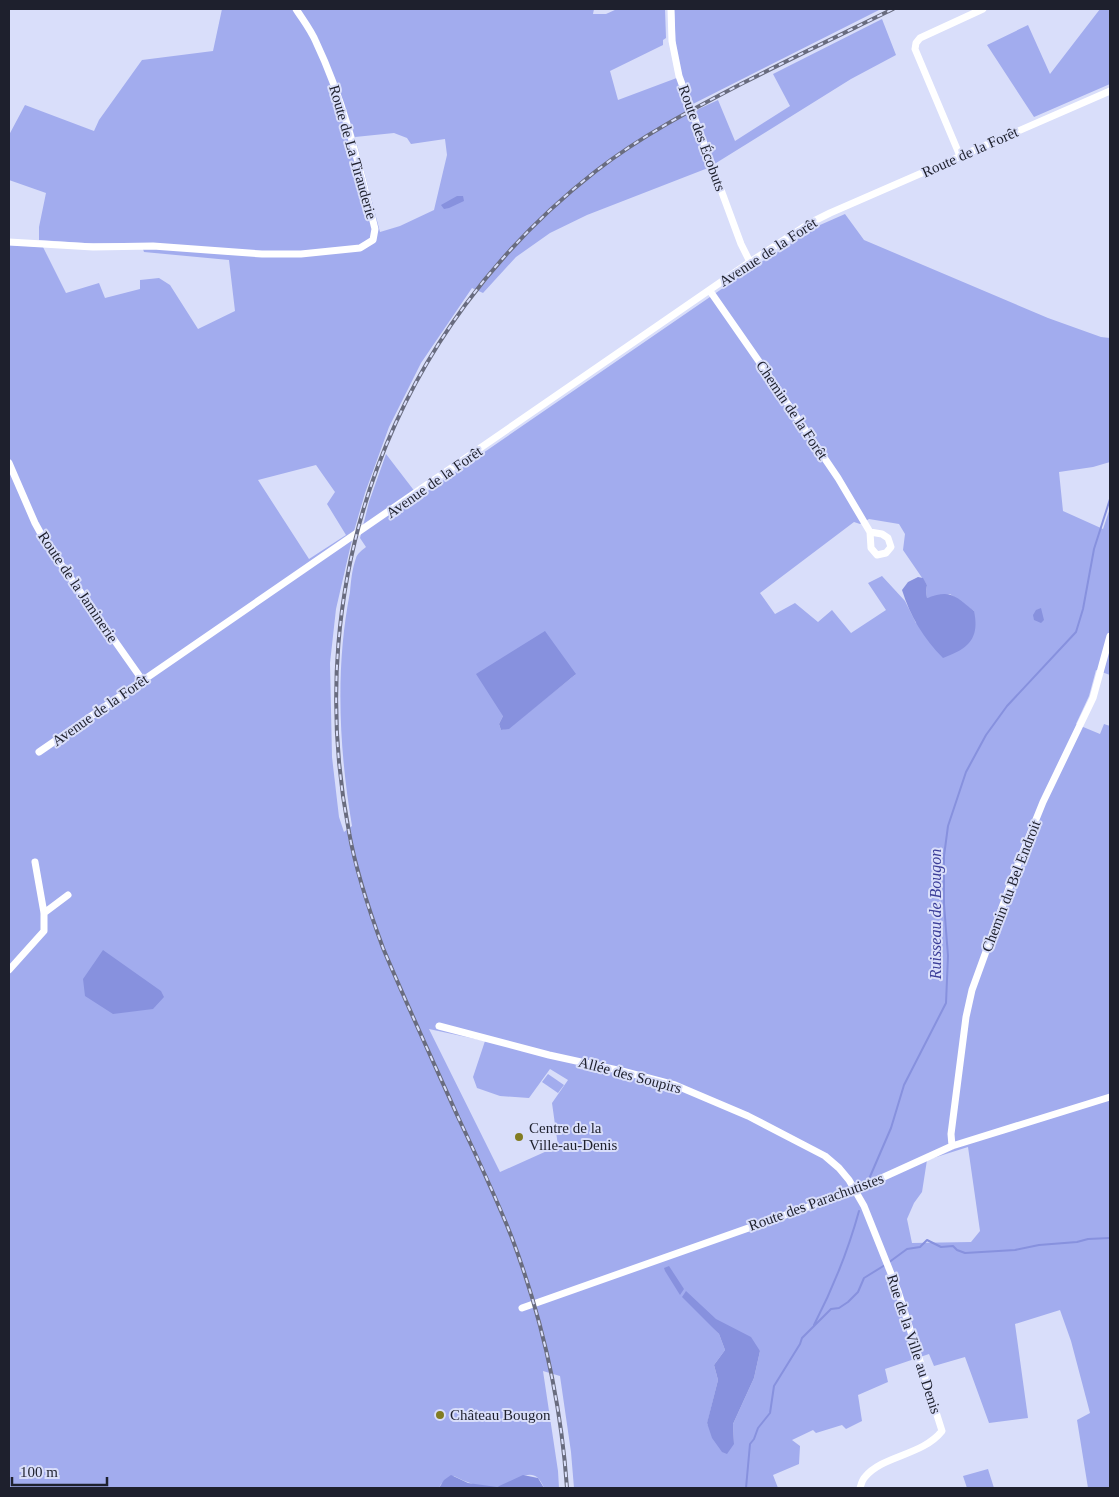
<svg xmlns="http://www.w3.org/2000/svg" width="1119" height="1497" viewBox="0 0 1119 1497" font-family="'Times New Roman',serif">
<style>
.green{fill:#a2acee;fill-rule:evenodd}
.water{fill:#8791de}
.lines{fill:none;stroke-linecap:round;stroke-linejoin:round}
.stream{stroke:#8791de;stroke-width:2}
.street{stroke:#fff;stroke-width:7}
.rail-casing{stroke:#696c7f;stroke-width:4}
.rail{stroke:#d9defa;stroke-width:2;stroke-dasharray:5.5;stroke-linecap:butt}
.poi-dot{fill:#827c22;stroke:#d9defa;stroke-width:2}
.labels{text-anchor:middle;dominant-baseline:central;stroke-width:4;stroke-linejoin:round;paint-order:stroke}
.street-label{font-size:15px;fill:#1e202d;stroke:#d9defa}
.poi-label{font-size:15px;fill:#1e202d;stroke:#d9defa;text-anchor:start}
.water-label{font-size:16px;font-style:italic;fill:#3b3d98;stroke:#d9defa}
</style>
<rect width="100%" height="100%" fill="#d9defa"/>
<path class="green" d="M 222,9 L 594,9 L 593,14 L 606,14 L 617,9 L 665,9 L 666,38 L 663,40 L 663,45 L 610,71 L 618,100 L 682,76 L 676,52 L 674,9 L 881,9 L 685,108 L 688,114 L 718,100 L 735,141 L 790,106 L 773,74 L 882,19 L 896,55 L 851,79 L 708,168 L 587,215 L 550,233 L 516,257 L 483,293 L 472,288 L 421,363 L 389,427 L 365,493 L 354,531 L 336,609 L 330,663 L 332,757 L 339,817 L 344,832 L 352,826 C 339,749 335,669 350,592 C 351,581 352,569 356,558 C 357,554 362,550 366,547 L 360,538 L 369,502 L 386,454 L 419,497 L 758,264 L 820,225 L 845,214 L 864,240 L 1048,318 L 1101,337 L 1110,338 L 1110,462 L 1093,467 L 1059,472 L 1063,511 L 1103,529 L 1110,508 L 1110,675 L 1096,670 L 1089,696 L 1076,724 L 1100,734 L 1104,724 L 1110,726 L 1110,1477 L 1109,1488 L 1088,1488 L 1077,1420 L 1090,1413 L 1071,1341 L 1060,1310 L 1015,1324 L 1028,1418 L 989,1423 L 965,1357 L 934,1366 L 929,1354 L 885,1369 L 888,1382 L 858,1395 L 862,1421 L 846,1429 L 842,1425 L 816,1433 L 813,1430 L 792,1440 L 800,1446 L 799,1464 L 773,1475 L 778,1488 L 574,1488 L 571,1452 L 560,1376 L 543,1371 L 558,1471 L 559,1488 L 544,1488 C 533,1460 515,1485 497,1487 C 482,1488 467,1483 454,1476 L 441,1484 L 439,1488 L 9,1488 L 9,245 L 43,247 L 66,293 L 99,283 L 105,298 L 140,289 L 140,280 L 159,278 L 170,285 L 198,329 L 235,311 L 229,260 L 144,252 L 141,243 L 85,243 L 39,240 L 39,227 L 46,193 L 9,180 L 9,135 L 25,105 L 94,131 L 99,120 L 142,60 L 213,51 ZM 394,133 L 407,138 L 411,144 L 445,139 L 447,155 L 434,210 L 400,226 L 380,232 L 355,137 ZM 316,465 L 335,492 L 327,504 L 346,535 L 309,559 L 258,480 ZM 869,519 L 899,524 L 905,534 L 903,550 L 927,585 L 926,591 L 927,598 L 950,594 L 974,611 L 916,623 L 905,601 L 882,576 L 868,583 L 886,610 L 851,633 L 832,610 L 818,622 L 795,603 L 775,614 L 760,593 L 854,522 L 860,524 ZM 576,674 L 509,728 L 501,730 L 499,724 L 503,716 ZM 429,1029 L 485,1041 L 473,1077 L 477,1088 L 500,1096 L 529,1098 L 550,1069 L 568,1080 L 552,1103 L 558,1146 L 500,1172 ZM 968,1147 L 980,1231 L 971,1242 L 912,1243 L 907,1219 L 914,1203 L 922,1192 L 927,1160 ZM 710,1324 L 760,1351 L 754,1378 L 733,1424 L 734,1444 L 707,1424 L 718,1380 L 714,1365 L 725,1350 L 719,1334 Z
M 1100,9 L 1110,9 L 1110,84 L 1034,117 L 987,45 L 1028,25 L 1050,74 Z
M 548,1074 L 564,1085 L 558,1093 L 542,1082 Z
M 988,1469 L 994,1488 L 967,1488 L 963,1476 Z"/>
<path class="water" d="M 457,196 L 463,196 L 464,201 L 449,208 L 444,209 L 441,205 Z
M 918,577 L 923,578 L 927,585 L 926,591 L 927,598 C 951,589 955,596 974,611 C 980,639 968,649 943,658 C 924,639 910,616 902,590 L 908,582 Z
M 1041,608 L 1044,620 L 1041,623 L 1034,620 L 1033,615 L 1036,610 Z
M 545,631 L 576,674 L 509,729 L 501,730 L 499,724 L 503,716 L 476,674 Z
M 103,950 L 161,991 L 164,997 L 153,1009 L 113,1014 L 85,996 L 83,979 Z
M 669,1266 L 684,1289 L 680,1295 L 665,1271 L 664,1268 Z
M 686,1291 L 716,1319 L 751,1337 L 760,1351 L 754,1378 L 733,1424 L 734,1444 L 727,1454 L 722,1452 L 712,1438 L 707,1423 L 718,1380 L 714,1365 L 725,1350 L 719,1334 L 682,1297 Z
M 451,1475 L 468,1483 L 497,1487 L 523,1475 L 538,1478 L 544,1488 L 439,1488 L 444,1480 Z"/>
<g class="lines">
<path class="stream" d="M 869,1179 L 891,1128 L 904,1085 L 946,1003 L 948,956 L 944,904 L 944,856 L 948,826 L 966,772 L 986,735 L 1007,706 L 1076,632 L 1083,609 L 1094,549 L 1110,499
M 888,1263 L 907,1249 L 920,1247 L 927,1240 L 941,1247 L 953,1246 L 957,1250 L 965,1253 L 1015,1250 L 1039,1245 L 1077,1242 L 1088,1239 L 1110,1238
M 814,1325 C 833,1288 848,1251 859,1211
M 746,1488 L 750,1444 L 754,1439 L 758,1428 L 770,1413 L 774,1386 L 800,1344 L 802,1338 L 831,1309 L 839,1308 L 848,1302 L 858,1292 L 864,1278 L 885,1265"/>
<path class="street" d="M 671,9 L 672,41 L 679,76 L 741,244 L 750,262
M 960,156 L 915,49 L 916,43 L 920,38 L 983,9
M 9,242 L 93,247 L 153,246 L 262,254 L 301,254 L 360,248 L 373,240 L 375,229 C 359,165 344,101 316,42 C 311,30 303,20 296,9
M 710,291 L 758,360 L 838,478 L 870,532 L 871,548 L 877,555 L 886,553 L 891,547 L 888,538 L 882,534 L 870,532
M 9,463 L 35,523 L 46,543 L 143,681
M 39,752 L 750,262 L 810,223 L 830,213 L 1110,91
M 44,913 L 68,895
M 9,970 L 44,931 L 44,913 L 35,862
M 439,1026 L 549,1055 L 622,1071 L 675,1085 L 748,1116 L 825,1156 L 839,1168 L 849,1180 L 864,1206 L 898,1291 L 942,1431 C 922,1456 883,1455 865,1477 C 862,1480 861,1485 860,1488
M 952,1146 L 951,1134 L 966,1017 L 972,990 L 1016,869 L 1043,802 L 1093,698 L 1110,636
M 522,1308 L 853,1191 L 952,1146 L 1110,1097"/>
<g class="rail-casing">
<path id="rail" d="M 567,1488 C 561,1403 542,1318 512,1238 C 496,1197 477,1157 458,1117 C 433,1061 407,1005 383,948 C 369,910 356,872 349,832 C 300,579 393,329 596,171 C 641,136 691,110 741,84 C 792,58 842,34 893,9"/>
</g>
<use href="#rail" class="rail"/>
</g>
<g class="poi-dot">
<circle cx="519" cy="1137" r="5"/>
<circle cx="440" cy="1415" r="5"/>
</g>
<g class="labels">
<g class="street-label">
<text transform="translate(702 138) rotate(70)">Route des Écobuts</text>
<text transform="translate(353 152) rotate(74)">Route de La Tirauderie</text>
<text transform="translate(970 152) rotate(-24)">Route de la Forêt</text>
<text transform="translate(768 252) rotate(-33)">Avenue de la Forêt</text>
<text transform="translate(792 410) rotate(56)">Chemin de la Forêt</text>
<text transform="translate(434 482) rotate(-35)">Avenue de la Forêt</text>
<text transform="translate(78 587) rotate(56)">Route de la Jaminerie</text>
<text transform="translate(100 710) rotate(-35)">Avenue de la Forêt</text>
<text transform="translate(1011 886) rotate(-69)">Chemin du Bel Endroit</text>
<text transform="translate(630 1075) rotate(15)">Allée des Soupirs</text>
<text transform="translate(816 1202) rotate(-20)">Route des Parachutistes</text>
<text transform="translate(914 1344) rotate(72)">Rue de la Ville au Denis</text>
</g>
<g class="poi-label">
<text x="529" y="1128">Centre de la<tspan x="529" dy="17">Ville-au-Denis</tspan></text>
<text x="450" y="1415">Château Bougon</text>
</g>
<g class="water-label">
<text transform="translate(935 914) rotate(-90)">Ruisseau de Bougon</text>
</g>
</g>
<rect width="1119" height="1497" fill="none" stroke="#1e202d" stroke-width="20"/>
<path d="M12 1477v8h95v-8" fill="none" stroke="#1e202d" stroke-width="2.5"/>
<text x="20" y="1477" font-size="15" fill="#1e202d" stroke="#d9defa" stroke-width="4" paint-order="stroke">100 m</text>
</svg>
